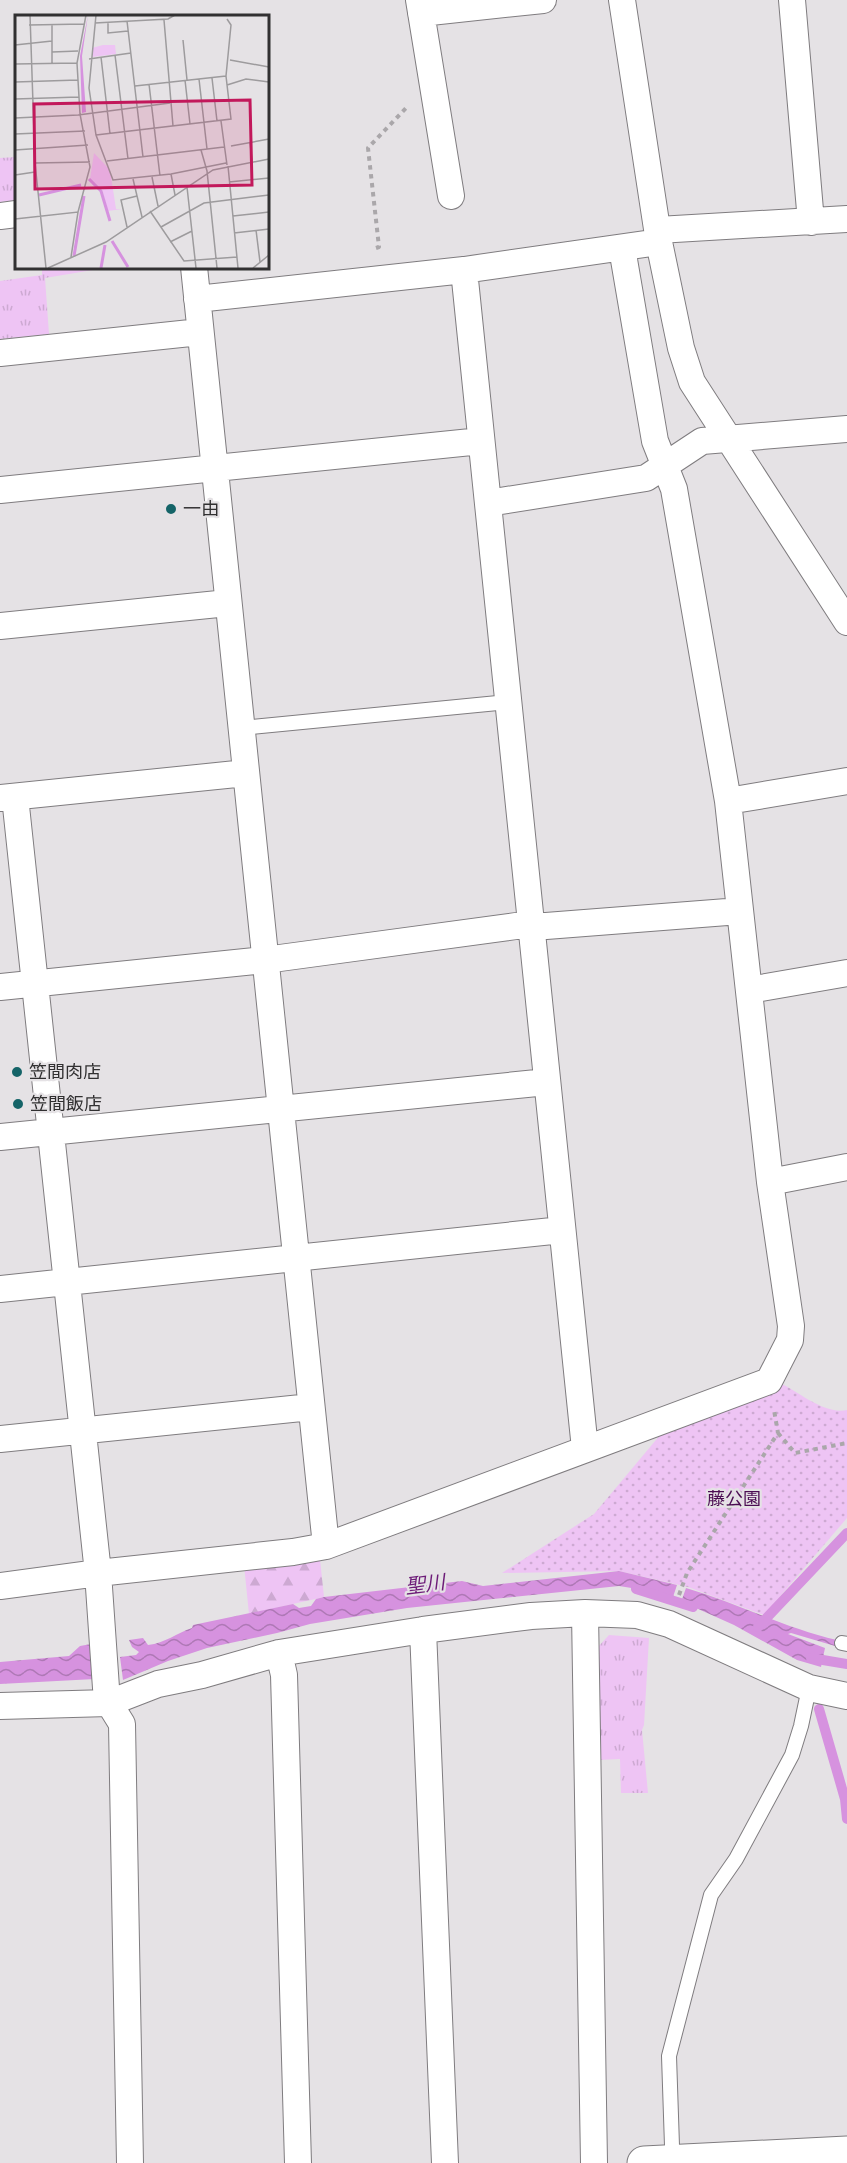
<svg xmlns="http://www.w3.org/2000/svg" width="847" height="2163" viewBox="0 0 847 2163" font-family="Montserrat,'Noto Sans JP',sans-serif">
<style>
.grass{fill:url(#grass-tufts)}
.forest{fill:url(#forest-firs)}
.park{fill:url(#park-dots)}
.water{fill:url(#water-waves)}
.lines{fill:none;stroke-linecap:round;stroke-linejoin:round}
.stream{stroke:#d692df;stroke-width:10}
.service-casing{stroke:#7f7c7f;stroke-width:16}
.minor-casing{stroke:#7f7c7f;stroke-width:28}
.tertiary-casing{stroke:#7f7c7f;stroke-width:35}
.path{stroke:#aaa7aa;stroke-width:4;stroke-dasharray:4.5 4.5;stroke-linecap:butt}
.service{stroke:#fff;stroke-width:14}
.minor{stroke:#fff;stroke-width:26}
.tertiary{stroke:#fff;stroke-width:33}
.poi-dot{fill:#156468;stroke:#e5e2e5;stroke-width:2}
.labels{text-anchor:middle;dominant-baseline:central;stroke-width:4.5;stroke-linejoin:round;paint-order:stroke}
.poi-label{font-size:18px;fill:#313031;stroke:#e5e2e5;text-anchor:start}
.park-label{font-size:18px;fill:#4b0c53;stroke:#e5e2e5}
.water-label{font-size:20px;font-style:italic;fill:#6d1c78;stroke:#e5e2e5}
.inset-river{fill:none;stroke:#d692df;stroke-width:3}
.inset-road{fill:none;stroke:#9d9b9d;stroke-width:1.5}
.view{fill:#c2185b;fill-opacity:0.15;stroke:#c2185b;stroke-width:3}
.inset-edge{fill:none;stroke:#313031;stroke-width:3}
</style>
<defs>
<pattern id="grass-tufts" width="24" height="20" patternUnits="userSpaceOnUse" patternTransform="scale(1.5)"><rect width="24" height="20" fill="#eec4f4"/><path d="M3 7l-1-3M5 7V3M7 7l1-3M15 17l-1-3M17 17v-4M19 17l1-3" fill="none" stroke="#cda9d2"/></pattern>
<pattern id="forest-firs" width="22" height="20" patternUnits="userSpaceOnUse" patternTransform="scale(1.5)"><rect width="22" height="20" fill="#eec4f4"/><path d="M5 1l3.5 6h-7zM16 11l3.5 6h-7z" fill="#cda9d2"/></pattern>
<pattern id="park-dots" width="8" height="8" patternUnits="userSpaceOnUse" patternTransform="scale(1.5)"><rect width="8" height="8" fill="#eec4f4"/><path d="M2 2h.1M6 6h.1" fill="none" stroke="#cda9d2" stroke-width="1.8" stroke-linecap="round"/></pattern>
<pattern id="water-waves" width="16" height="10" patternUnits="userSpaceOnUse" patternTransform="scale(1.5)"><rect width="16" height="10" fill="#d692df"/><path d="M0 5q4-4 8 0t8 0" fill="none" stroke="#ae78b5"/></pattern>
</defs>
<rect width="100%" height="100%" fill="#e5e2e5"/>
<path class="grass" d="M 16,157 L 16,200 L 0,202 L 0,158 Z
M 42,267 L 105,268 L 45,278 L 49,334 L 0,339 L 0,281 L 42,275 Z
M 609,1635 L 649,1638 L 644,1725 L 642,1730 L 648,1793 L 621,1793 L 620,1759 L 598,1760 L 597,1648 Z"/>
<path class="forest" d="M 319,1550 L 324,1597 L 249,1614 L 244,1565 Z"/>
<path class="park" d="M 780,1383 C 799,1392 825,1415 847,1410 L 847,1518 L 764,1615 L 688,1587 L 619,1571 L 502,1573 L 594,1514 L 676,1416 Z"/>
<path class="water" d="M 619,1571 L 677,1585 L 672,1600 L 644,1590 L 619,1586 L 407,1608 L 310,1624 L 277,1633 L 207,1648 L 168,1661 L 123,1680 L 120,1657 L 136,1655 L 139,1652 L 132,1647 L 129,1640 L 143,1638 L 148,1645 C 165,1643 177,1633 192,1628 L 193,1625 L 293,1604 L 299,1608 L 311,1606 L 316,1599 L 324,1597 L 462,1581 L 483,1586 Z
M 686,1588 C 737,1603 785,1628 837,1640 L 835,1646 L 791,1633 L 788,1634 L 825,1648 L 821,1667 L 797,1660 L 734,1625 L 696,1608 L 680,1605 Z
M 91,1644 L 95,1679 L 0,1684 L 0,1662 L 69,1656 L 80,1646 Z"/>
<g class="lines">
<path class="stream" d="M 636,1589 L 693,1607
M 758,1627 L 847,1533
M 811,1658 L 847,1664
M 819,1709 L 845,1799 L 847,1819"/>
<g class="service-casing">
<path id="service" d="M 241,728 L 508,702
M 842,1643 L 847,1644
M 677,2161 L 672,2146 L 669,2056 L 711,1895 L 736,1859 L 792,1755 L 801,1726 L 809,1688"/>
</g>
<g class="minor-casing">
<path id="minor" d="M 419,0 L 451,196
M 622,0 L 659,242 L 681,348 L 692,382 L 847,622
M 792,0 L 811,222
M 421,13 L 543,0
M 0,216 L 16,214
M 658,230 L 847,219
M 194,267 L 326,1546
M 464,270 L 585,1449
M 197,299 L 464,270 L 659,242
M 0,353 L 200,332
M 0,490 L 481,441
M 488,503 L 646,478 L 702,441 L 847,429
M 0,626 L 228,603
M 15,797 L 98,1573 L 106,1688 L 109,1703 L 122,1724 L 130,2163
M 0,798 L 246,773
M 728,801 L 847,781
M 0,987 L 265,960 L 516,926 L 546,926 L 740,911
M 749,990 L 847,973
M 0,1137 L 547,1082
M 770,1182 L 847,1167
M 0,1289 L 562,1230
M 0,1439 L 311,1407
M 0,1586 L 98,1573 L 293,1552 L 326,1546 L 769,1381 L 790,1340 L 791,1326 L 770,1182 L 728,801 L 674,489 L 655,441 L 622,248
M 585,1613 L 594,2163
M 423,1630 L 445,2163
M 279,1653 L 284,1675 L 298,2163
M 0,1706 L 109,1703 L 158,1684 L 202,1675 L 279,1653 L 423,1630 L 531,1616 L 585,1613 L 637,1615 L 669,1624 L 809,1688 L 847,1696"/>
</g>
<g class="tertiary-casing">
<path id="tertiary" d="M 644,2163 L 847,2153"/>
</g>
<path class="path" d="M 376,248 L 379,247 L 368,148 L 406,108
M 778,1433 L 795,1453 L 847,1443
M 679,1595 L 687,1573 L 778,1433 L 774,1410"/>
<use href="#service" class="service"/>
<use href="#minor" class="minor"/>
<use href="#tertiary" class="tertiary"/>
</g>
<g class="poi-dot">
<circle cx="171" cy="509" r="6"/>
<circle cx="17" cy="1072" r="6"/>
<circle cx="18" cy="1104" r="6"/>
</g>
<g class="labels">
<g class="poi-label">
<text x="183" y="509">一由</text>
<text x="29" y="1072">笠間肉店</text>
<text x="30" y="1104">笠間飯店</text>
</g>
<g class="park-label">
<text x="734" y="1499">藤公園</text>
</g>
<g class="water-label">
<text transform="translate(425 1584) rotate(-7)">聖川</text>
</g>
</g>
<g transform="translate(15 15)">
<rect width="254" height="254" fill="#e5e2e5"/>
<path d="M 88,30 L 100,30 L 101,39 L 77,42 L 77,33 ZM 79,138 L 95,155 L 101,194 L 107,194 L 93,196 L 87,174 L 75,164 Z" fill="#eec4f4"/>
<path d="M 73,0 L 67,41 L 71,97 L 67,98 L 65,41 Z" fill="#d692df"/>
<path class="inset-river" d="M 74,164 L 86,176 L 95,206M 24,180 L 66,170M 97,226 L 113,252M 59,241 L 69,181M 86,253 L 90,230"/>
<path class="inset-road" d="M 15,0 L 20,148 L 31,253M 81,0 L 74,73 L 81,120 L 98,165 L 156,159 L 211,148M 149,5 L 158,111M 112,6 L 128,142M 80,8 L 153,4 L 160,0M 93,8 L 93,18 L 113,16M 14,10 L 69,9M 168,25 L 172,65M 0,30 L 37,26M 37,37 L 63,36M 100,40 L 113,144M 86,42 L 95,119M 74,44 L 116,38M 215,45 L 254,52M 0,49 L 62,48M 37,49 L 37,9M 197,63 L 202,106M 184,64 L 192,134M 170,65 L 175,109M 0,67 L 63,65M 134,69 L 145,161M 212,70 L 231,64 L 254,67M 120,71 L 211,61M 254,72 L 254,95M 0,84 L 64,82M 0,103 L 63,100 L 155,88M 206,106 L 212,150M 0,119 L 70,116M 81,120 L 216,104 L 211,61 L 216,10 L 212,4M 235,127 L 237,146M 216,131 L 254,124M 0,135 L 73,130M 186,135 L 192,156 L 202,253M 92,146 L 209,132M 20,148 L 75,147M 213,151 L 223,253M 156,159 L 160,180M 0,160 L 20,157M 137,162 L 143,191M 118,164 L 127,202M 214,167 L 254,163M 172,172 L 181,253M 135,196 L 169,246 L 222,242M 63,197 L 75,152 L 65,99 L 62,48 L 71,0M 218,201 L 254,197M 0,204 L 63,197 L 56,242M 112,212 L 106,185 L 122,181M 146,212 L 189,188 L 254,180M 241,215 L 245,247M 219,218 L 254,214M 155,227 L 177,216M 33,253 L 91,227 L 198,155 L 254,144M 238,253 L 254,240"/>
<path class="view" d="M 235,85 L 237,170 L 20,174 L 19,89 Z"/>
<rect width="254" height="254" class="inset-edge"/>
</g>
</svg>
